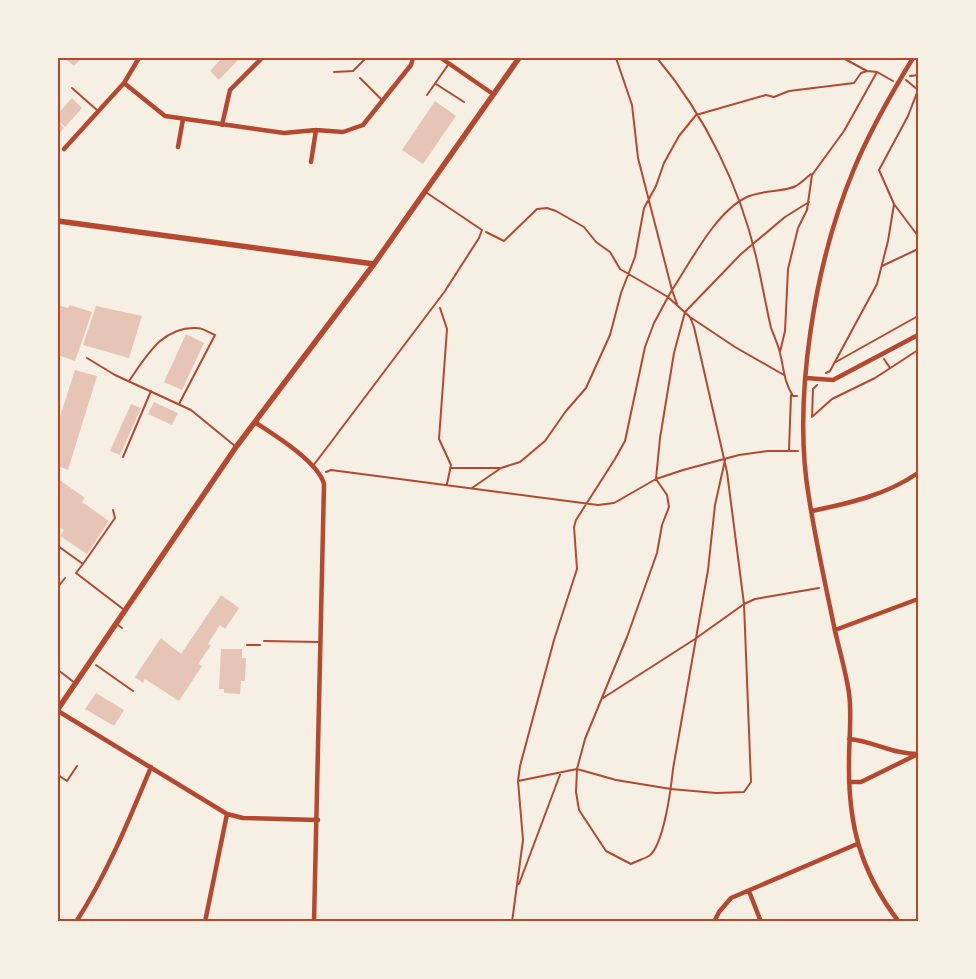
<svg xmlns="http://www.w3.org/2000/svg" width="976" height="979" viewBox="0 0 976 979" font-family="'PT Serif',serif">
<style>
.building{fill:#e6c5b7}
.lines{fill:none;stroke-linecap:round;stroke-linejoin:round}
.path{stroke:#b5482f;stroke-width:2}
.service{stroke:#b5482f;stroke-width:2}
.minor{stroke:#b5482f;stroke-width:4.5}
.tertiary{stroke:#b5482f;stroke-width:5.5}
.neatline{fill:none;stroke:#b5482f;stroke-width:2}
</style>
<rect width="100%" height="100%" fill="#f6efe4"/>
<path class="building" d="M 64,58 L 82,58 L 74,66 Z
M 222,58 L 240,58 L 219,80 L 210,71 Z
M 72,98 L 82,108 L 65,127 L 58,120 L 58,114 Z
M 435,101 L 456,116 L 423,164 L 402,150 Z
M 58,122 L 64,128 L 58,135 Z
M 58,305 L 68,308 L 70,305 L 92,312 L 75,361 L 58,355 Z
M 96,306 L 142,316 L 129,358 L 83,345 Z
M 186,334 L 204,343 L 182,390 L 164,382 Z
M 75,370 L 97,376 L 68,470 L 58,466 L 58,423 Z
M 154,402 L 178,413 L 172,425 L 148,414 Z
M 131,404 L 141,408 L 120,455 L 110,451 Z
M 58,479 L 85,498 L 82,502 L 109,521 L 87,554 L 60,536 L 64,530 L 58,527 Z
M 221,595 L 239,608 L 225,629 L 220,625 L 208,644 L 211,645 L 198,664 L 202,666 L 179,701 L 145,679 L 143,683 L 135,677 L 161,638 L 181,654 Z
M 221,649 L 242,649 L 242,658 L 246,658 L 245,681 L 241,681 L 240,694 L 224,693 L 224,689 L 219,689 Z
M 96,693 L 124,710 L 114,726 L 85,709 Z"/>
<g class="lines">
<path class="path" d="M 657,58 C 704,114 741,188 757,261 C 762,283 766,306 771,328 C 774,336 778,344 780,353 C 784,369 784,382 793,396 L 797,396
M 843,58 L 867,71 L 877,72
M 910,76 L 918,75
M 906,80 L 918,90 L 908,116 L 879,170 L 894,204 L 918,236
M 486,232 L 504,241 L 537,209 L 547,208 L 556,211 L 584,227 L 596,242 L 610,252 L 620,269 L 668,297 L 654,323 L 645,347 L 625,441 L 615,459 L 576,520 L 574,527 L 577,569 L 554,640 L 520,766 L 518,781 L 523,840 L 512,922
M 882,266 L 918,249
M 677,304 L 672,290 C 690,263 716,211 747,197 C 762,190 785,192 796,186 C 801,183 806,178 811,174
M 440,308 L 447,329 L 439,439 L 451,465 L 447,484
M 690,317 L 735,347 L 784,375
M 780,352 L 785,331 L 788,269 L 798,228 L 807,210 L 812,175 L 844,131 L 877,72 L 893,81
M 884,359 L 890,368
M 834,363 L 918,316
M 826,373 L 830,371 L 877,284 L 888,241 L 894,204
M 813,416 L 832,399 L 875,378 L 918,350
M 812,417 L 813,389 L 817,385
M 789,450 L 791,395
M 725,460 L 715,505 L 708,570 L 673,769 C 671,788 664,845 649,856 C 644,859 636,861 631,864 L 606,851 L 579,810 L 576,792 L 577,769 L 585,739 L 627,637 L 657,553 L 662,525 L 669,507 L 667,495 L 656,479 L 660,438 L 674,353 L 685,312 L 741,254 L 785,217 L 809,202
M 450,468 L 500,468
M 326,472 L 331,470 L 598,505 L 614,503 L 656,479 L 683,470 L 739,455 L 768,451 L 798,451
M 472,488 L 501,468 L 520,462 L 545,441 L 566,411 L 586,388 L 610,335 L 621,293 L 635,257 L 644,208 L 656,186 L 664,163 L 679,136 L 696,115 L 766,95 L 774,97 L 789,91 L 854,83 L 861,73 L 867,71
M 247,645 L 260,645
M 96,665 L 133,691
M 603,698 L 695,639 L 744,604 L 727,472 L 694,327 L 690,317 L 668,297 L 672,290 L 638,158 L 632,105 L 616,58
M 518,781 L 577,769 L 616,780 L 671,789 L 716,793 L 744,792 L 751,782 L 744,604 L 755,599 L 819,588
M 519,884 L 561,772"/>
<path class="service" d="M 334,72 L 353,71 L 366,58
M 360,78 L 381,99
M 436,84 L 464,102
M 72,88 L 98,111
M 427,95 L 448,65
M 87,358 L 115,375 L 191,410 L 235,446
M 58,376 L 58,377
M 129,381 C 146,357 162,326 197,328 C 203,328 210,333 215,335 L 179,404
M 123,457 L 151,391
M 313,466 L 445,291 L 479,238 L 482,230 L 427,193
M 58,546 L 83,564 L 76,573 L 123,609
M 83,564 L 115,518 L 113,510
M 58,587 L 65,578
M 118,625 L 122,628
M 264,641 L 319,642
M 58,670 L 75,683
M 58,775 L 67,781 L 77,766"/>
<path class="minor" d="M 441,58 L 493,94
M 124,83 L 139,58
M 222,125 L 230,90 L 262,58
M 178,147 L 183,119
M 64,149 L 124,83 L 165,116 L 284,133 L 316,130 L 343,132 L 363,125 L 411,65 L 413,58
M 311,162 L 316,130
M 806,378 L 833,380 L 918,335
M 256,423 C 276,436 318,462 324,484 L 314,922
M 812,511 C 850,503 886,495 918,473
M 835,630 L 918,599
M 58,711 L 227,814 L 243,818 L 318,820
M 849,739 C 873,741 892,754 917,754
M 849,782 L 861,782 L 918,754
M 749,891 L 761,922
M 76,922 C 107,874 129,820 151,767
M 205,922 L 227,814
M 714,922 L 719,912 L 731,898 L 857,844
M 899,922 C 860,871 848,824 849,761 C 849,739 852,715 849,693 C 846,673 840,652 835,631 C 826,587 816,543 809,498 C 792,399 815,262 854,169 C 870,130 891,94 913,58"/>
<path class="tertiary" d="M 58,221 L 374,264
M 58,709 L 236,447 L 374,264 L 519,58"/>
</g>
<rect width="976" height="979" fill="none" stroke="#f6efe4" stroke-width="118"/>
<rect x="59" y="59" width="858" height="861" class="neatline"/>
</svg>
